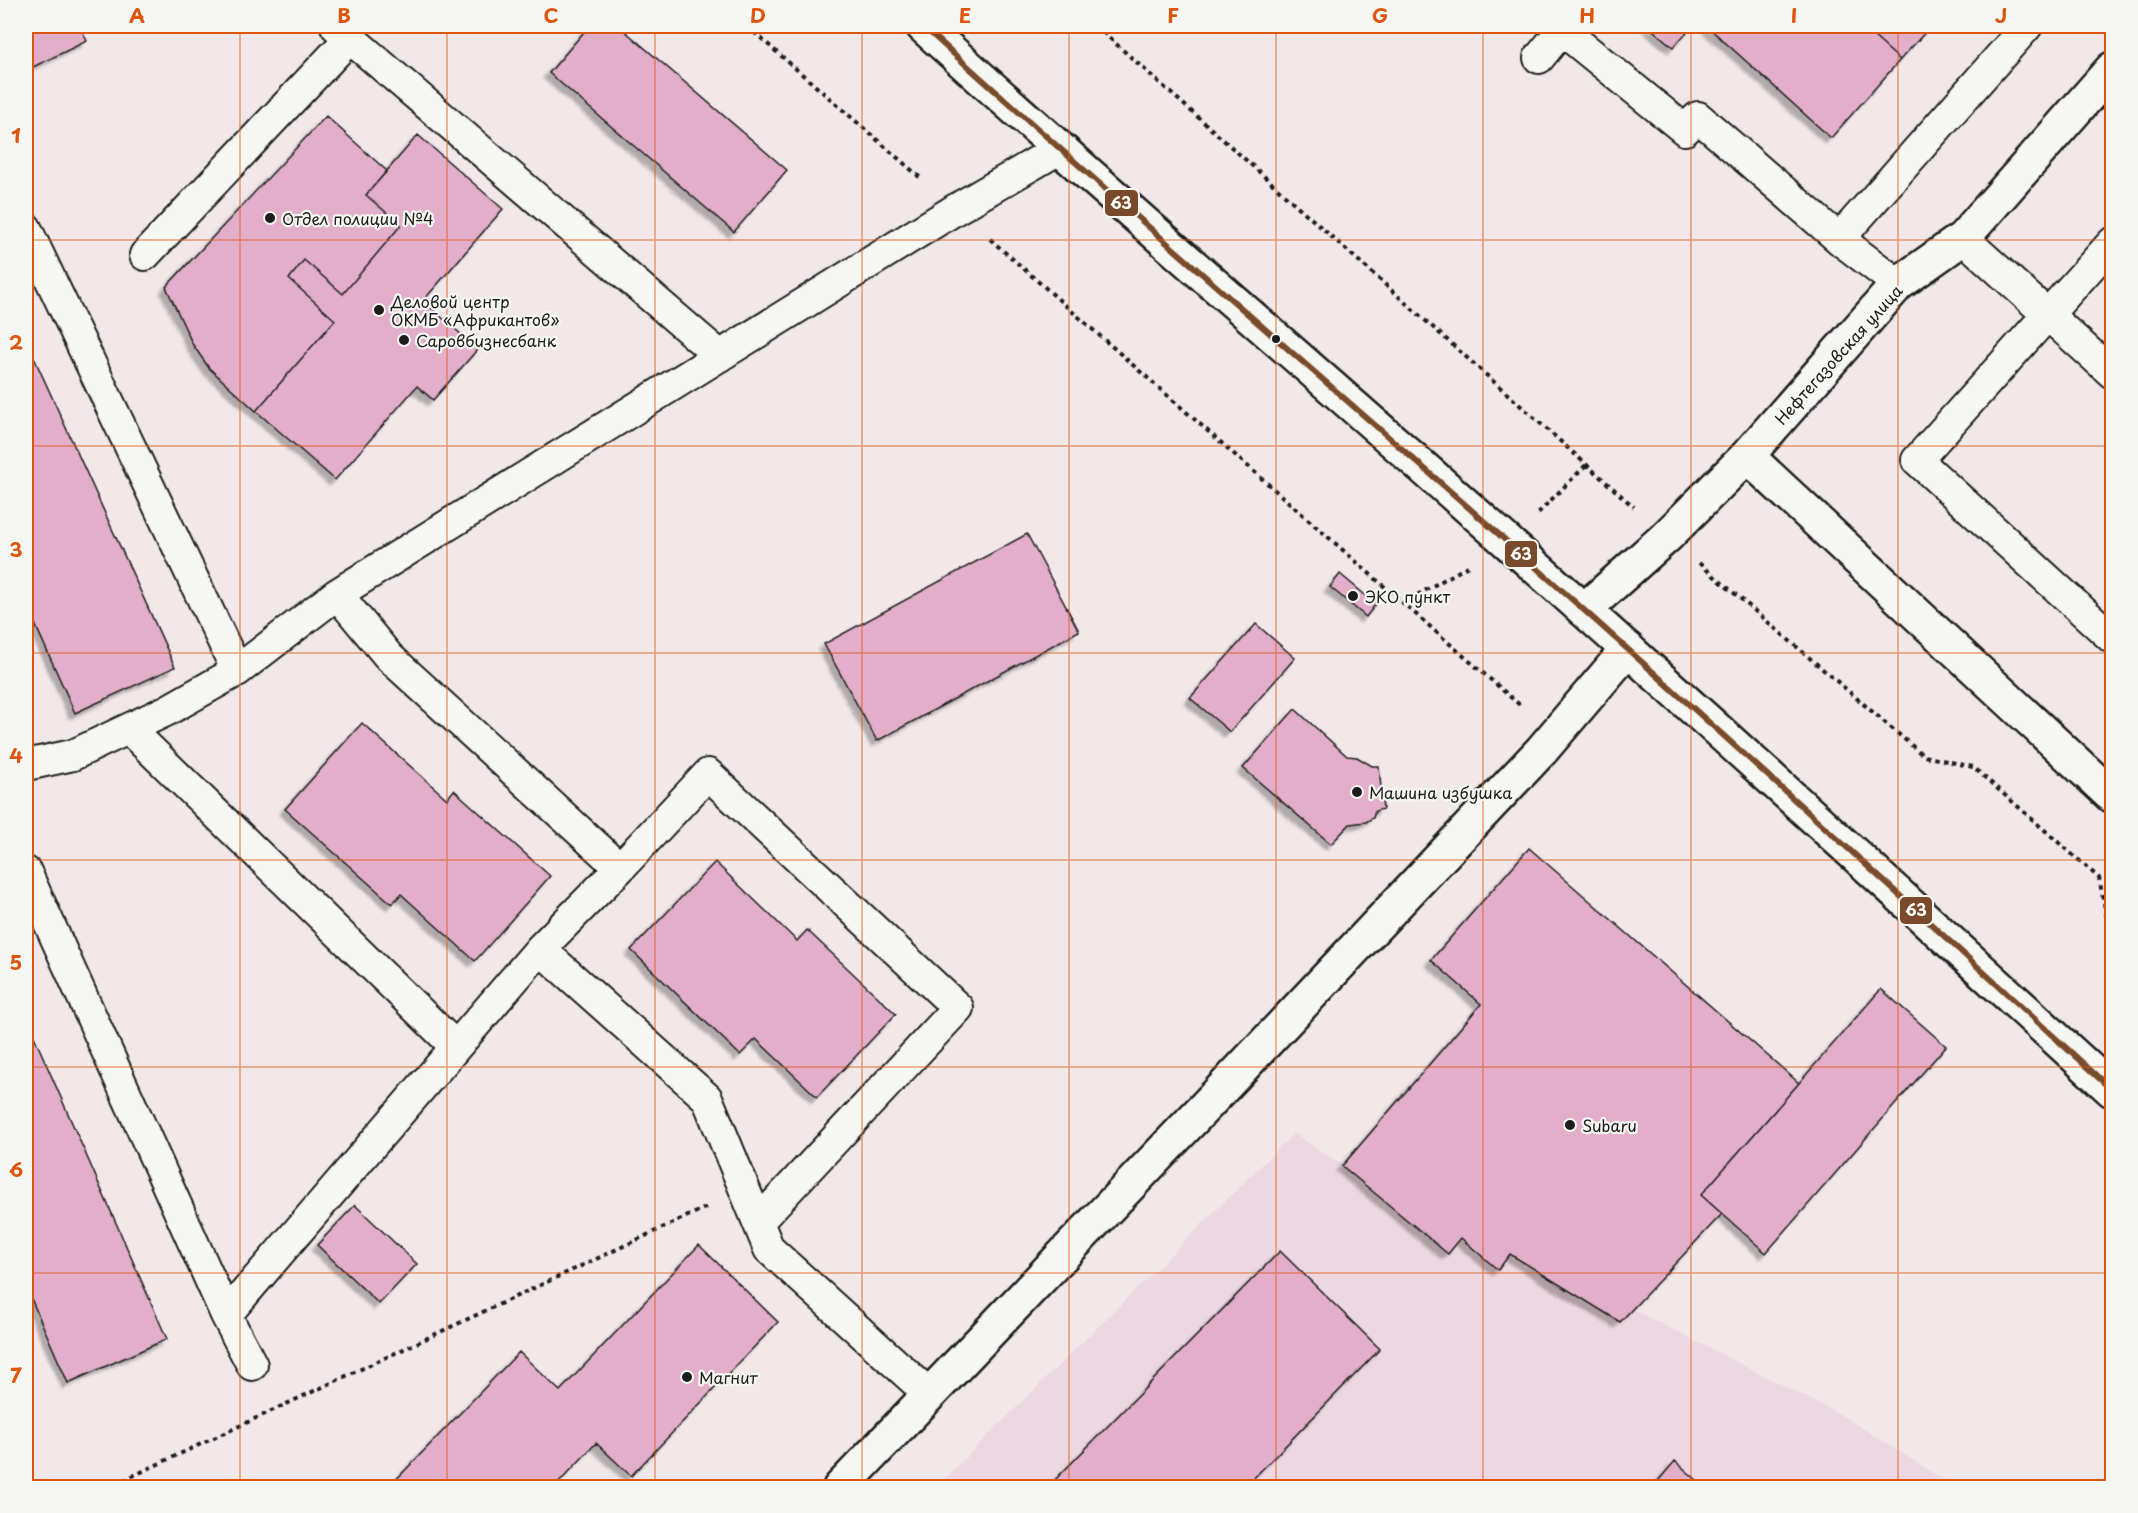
<svg xmlns="http://www.w3.org/2000/svg" width="2138" height="1513" viewBox="0 0 2138 1513" font-family="'Playpen Sans',sans-serif">
<style>
.built{fill:#edd7e0}
.building{fill:#e2aeca;stroke:#1c1c1c;stroke-width:1.5;filter:url(#shadow)}
.lines{fill:none;stroke-linecap:round;stroke-linejoin:round}
.service-casing{stroke:#1c1c1c;stroke-width:34}
.minor-casing{stroke:#1c1c1c;stroke-width:38}
.primary-casing{stroke:#1c1c1c;stroke-width:38}
.path{stroke:#1c1c1c;stroke-width:4;stroke-dasharray:4.5 4.5;stroke-linecap:butt}
.service{stroke:#f6f6f2;stroke-width:30}
.minor{stroke:#f6f6f2;stroke-width:33}
.primary{stroke:#f6f6f2;stroke-width:33}
.bus-1-casing{stroke:#f6f6f2;stroke-width:10}
.bus-1{stroke:#7a4b2a;stroke-width:6}
.grid{fill:none;stroke:#de560d;stroke-width:1.5;stroke-opacity:0.55}
.poi-dot{fill:#1c1c1c;stroke:#f6f6f2;stroke-width:2}
.labels{text-anchor:middle;dominant-baseline:central;stroke-width:4.5;stroke-linejoin:round;paint-order:stroke}
.poi-label{font-size:16px;fill:#1c1c1c;stroke:#f6f6f2;text-anchor:start}
.street-label{font-size:16px;fill:#1c1c1c;stroke:#f6f6f2}
.line-badge{stroke:#f6f6f2;stroke-width:2}
.badge-label{font-size:16px;text-anchor:middle;font-weight:bold;fill:#fff}
.neatline{fill:none;stroke:#de560d;stroke-width:2}
.grid-label{font-size:20px;text-anchor:middle;font-weight:bold;fill:#de560d}
</style>
<defs>
<filter id="shadow"><feDropShadow dx="-5.5" dy="5.5" stdDeviation="1.5" flood-color="#0004"/></filter>
</defs>
<rect width="100%" height="100%" fill="#f2e8ea"/>
<filter id="ink" filterUnits="userSpaceOnUse"><feTurbulence type="fractalNoise" baseFrequency=".0167" numOctaves="2"/><feDisplacementMap in="SourceGraphic" scale="12" xChannelSelector="R" yChannelSelector="G"/><feConvolveMatrix kernelMatrix="1 2 1 2 8 2 1 2 1" color-interpolation-filters="sRGB"/></filter>
<g filter="url(#ink)">
<path class="built" d="M 1294,1133 L 1343,1166 L 1448,1253 L 1461,1238 L 1498,1270 L 1510,1254 L 1620,1322 L 1632,1309 L 1843,1416 L 1956,1487 L 935,1488 Z"/>
<path class="building" d="M 26,26 L 80,26 L 87,41 L 33,67 L 26,50 Z
M 589,26 L 619,26 L 787,170 L 734,232 L 549,73 Z
M 1648,26 L 1693,26 L 1673,47 Z
M 1707,26 L 1862,26 L 1900,60 L 1831,138 Z
M 1862,26 L 1931,26 L 1900,60 Z
M 326,116 L 387,171 L 366,195 L 401,225 L 343,294 L 304,260 L 289,279 L 335,320 L 256,411 L 209,368 L 193,345 L 166,287 Z
M 418,135 L 503,209 L 423,301 L 478,349 L 433,400 L 417,386 L 335,480 L 256,411 L 335,320 L 289,279 L 304,260 L 343,294 L 401,225 L 366,195 Z
M 26,340 L 175,667 L 75,713 L 26,604 Z
M 1027,534 L 1079,631 L 877,741 L 824,644 Z
M 1340,574 L 1376,604 L 1366,617 L 1330,587 Z
M 1256,624 L 1295,658 L 1230,732 L 1190,698 Z
M 1295,709 L 1347,756 L 1357,757 L 1372,766 L 1379,766 L 1383,809 L 1375,811 L 1373,818 L 1366,822 L 1350,824 L 1331,844 L 1243,768 Z
M 362,723 L 447,799 L 454,790 L 550,876 L 475,961 L 401,894 L 392,904 L 285,809 Z
M 1529,848 L 1799,1083 L 1701,1195 L 1722,1214 L 1620,1322 L 1510,1254 L 1498,1270 L 1461,1238 L 1448,1254 L 1342,1166 L 1481,1004 L 1431,960 Z
M 715,862 L 797,941 L 807,930 L 896,1014 L 817,1097 L 756,1039 L 740,1055 L 631,950 Z
M 1881,989 L 1946,1046 L 1766,1253 L 1701,1195 Z
M 26,1018 L 167,1339 L 68,1383 L 26,1287 Z
M 355,1205 L 417,1264 L 379,1304 L 317,1245 Z
M 699,1245 L 778,1322 L 631,1476 L 596,1443 L 554,1488 L 388,1488 L 519,1352 L 560,1391 Z
M 1280,1251 L 1380,1349 L 1244,1488 L 1047,1488 Z
M 1675,1461 L 1706,1488 L 1652,1488 Z"/>
<g class="lines">
<g class="service-casing">
<path id="service" d="M 336,26 L 720,356
M 1539,58 L 1562,30 L 1685,130 L 1698,117 L 1839,239 L 1898,284
M 26,228 L 237,671
M 1963,238 L 2112,373
M 1839,239 L 2027,26
M 2112,243 L 1917,460 L 2112,638
M 145,255 L 350,38
M 337,594 L 389,657 L 620,868 L 540,949 L 707,1098 L 769,1249 L 929,1394
M 129,729 L 456,1047
M 26,765 L 73,755 L 168,710 L 237,671 L 337,594 L 956,209 L 1059,149
M 620,868 L 708,774 L 958,1008 L 758,1222
M 26,872 L 226,1315 L 252,1365
M 226,1315 L 540,949"/>
</g>
<g class="minor-casing">
<path id="minor" d="M 1747,456 L 2112,796
M 1584,610 L 1667,536 L 1747,456 L 1898,284 L 1963,238 L 2112,69
M 840,1488 L 1221,1090 L 1542,750 L 1628,649"/>
</g>
<g class="primary-casing">
<path id="primary" d="M 923,26 C 1117,202 1316,372 1512,546 C 1714,725 1914,908 2112,1090"/>
</g>
<path class="path" d="M 747,26 L 923,180
M 1096,26 L 1634,507
M 1502,26 L 1509,32
M 990,239 L 1403,603
M 1538,513 L 1586,465
M 1699,563 L 1924,756 L 1973,767 L 2099,878 L 2107,918 L 2112,923
M 1468,566 L 1403,603 L 1522,707
M 26,705 L 33,720
M 107,1488 L 707,1207"/>
<use href="#service" class="service"/>
<use href="#minor" class="minor"/>
<use href="#primary" class="primary"/>
<g class="bus-1-casing">
<path id="bus-1" d="M 923,26 C 1117,202 1316,372 1512,546 C 1714,725 1914,908 2112,1090"/>
</g>
<use href="#bus-1" class="bus-1"/>
</g>
</g>
<path class="grid" d="M 240,26 L 240,1488M 447,26 L 447,1488M 655,26 L 655,1488M 862,26 L 862,1488M 1069,26 L 1069,1488M 1276,26 L 1276,1488M 1483,26 L 1483,1488M 1691,26 L 1691,1488M 1898,26 L 1898,1488M 26,240 L 2112,240M 26,446 L 2112,446M 26,653 L 2112,653M 26,860 L 2112,860M 26,1067 L 2112,1067M 26,1273 L 2112,1273"/>
<g class="poi-dot">
<circle cx="270" cy="218" r="6"/>
<circle cx="379" cy="310" r="6"/>
<circle cx="1276" cy="339" r="5"/>
<circle cx="404" cy="340" r="6"/>
<circle cx="1353" cy="596" r="6"/>
<circle cx="1357" cy="792" r="6"/>
<circle cx="1570" cy="1125" r="6"/>
<circle cx="687" cy="1377" r="6"/>
</g>
<g class="labels">
<g class="poi-label">
<text x="282" y="218">Отдел полиции №4</text>
<text x="391" y="301">Деловой центр<tspan x="391" dy="18">ОКМБ «Африкантов»</tspan></text>
<text x="416" y="340">Саровбизнесбанк</text>
<text x="1365" y="596">ЭКО пункт</text>
<text x="1369" y="792">Машина избушка</text>
<text x="1582" y="1125">Subaru</text>
<text x="699" y="1377">Магнит</text>
</g>
<g class="street-label">
<text transform="translate(1838 354) rotate(-48)">Нефтегазовская улица</text>
</g>
</g>
<g class="line-badge">
<rect x="1104" y="189" width="35" height="28" rx="6" fill="#7a4b2a"/>
<rect x="1504" y="540" width="34" height="28" rx="6" fill="#7a4b2a"/>
<rect x="1899" y="896" width="34" height="29" rx="6" fill="#7a4b2a"/>
</g>
<g class="badge-label">
<text x="1121" y="209">63</text>
<text x="1521" y="560">63</text>
<text x="1916" y="916">63</text>
</g>
<rect width="2138" height="1513" fill="none" stroke="#f6f6f2" stroke-width="66"/>
<rect x="33" y="33" width="2072" height="1447" class="neatline"/>
<g class="grid-label">
<text x="137" y="23">A</text>
<text x="344" y="23">B</text>
<text x="551" y="23">C</text>
<text x="758" y="23">D</text>
<text x="965" y="23">E</text>
<text x="1173" y="23">F</text>
<text x="1380" y="23">G</text>
<text x="1587" y="23">H</text>
<text x="1794" y="23">I</text>
<text x="2001" y="23">J</text>
<text x="16" y="143">1</text>
<text x="16" y="350">2</text>
<text x="16" y="557">3</text>
<text x="16" y="763">4</text>
<text x="16" y="970">5</text>
<text x="16" y="1177">6</text>
<text x="16" y="1383">7</text>
</g>
</svg>
